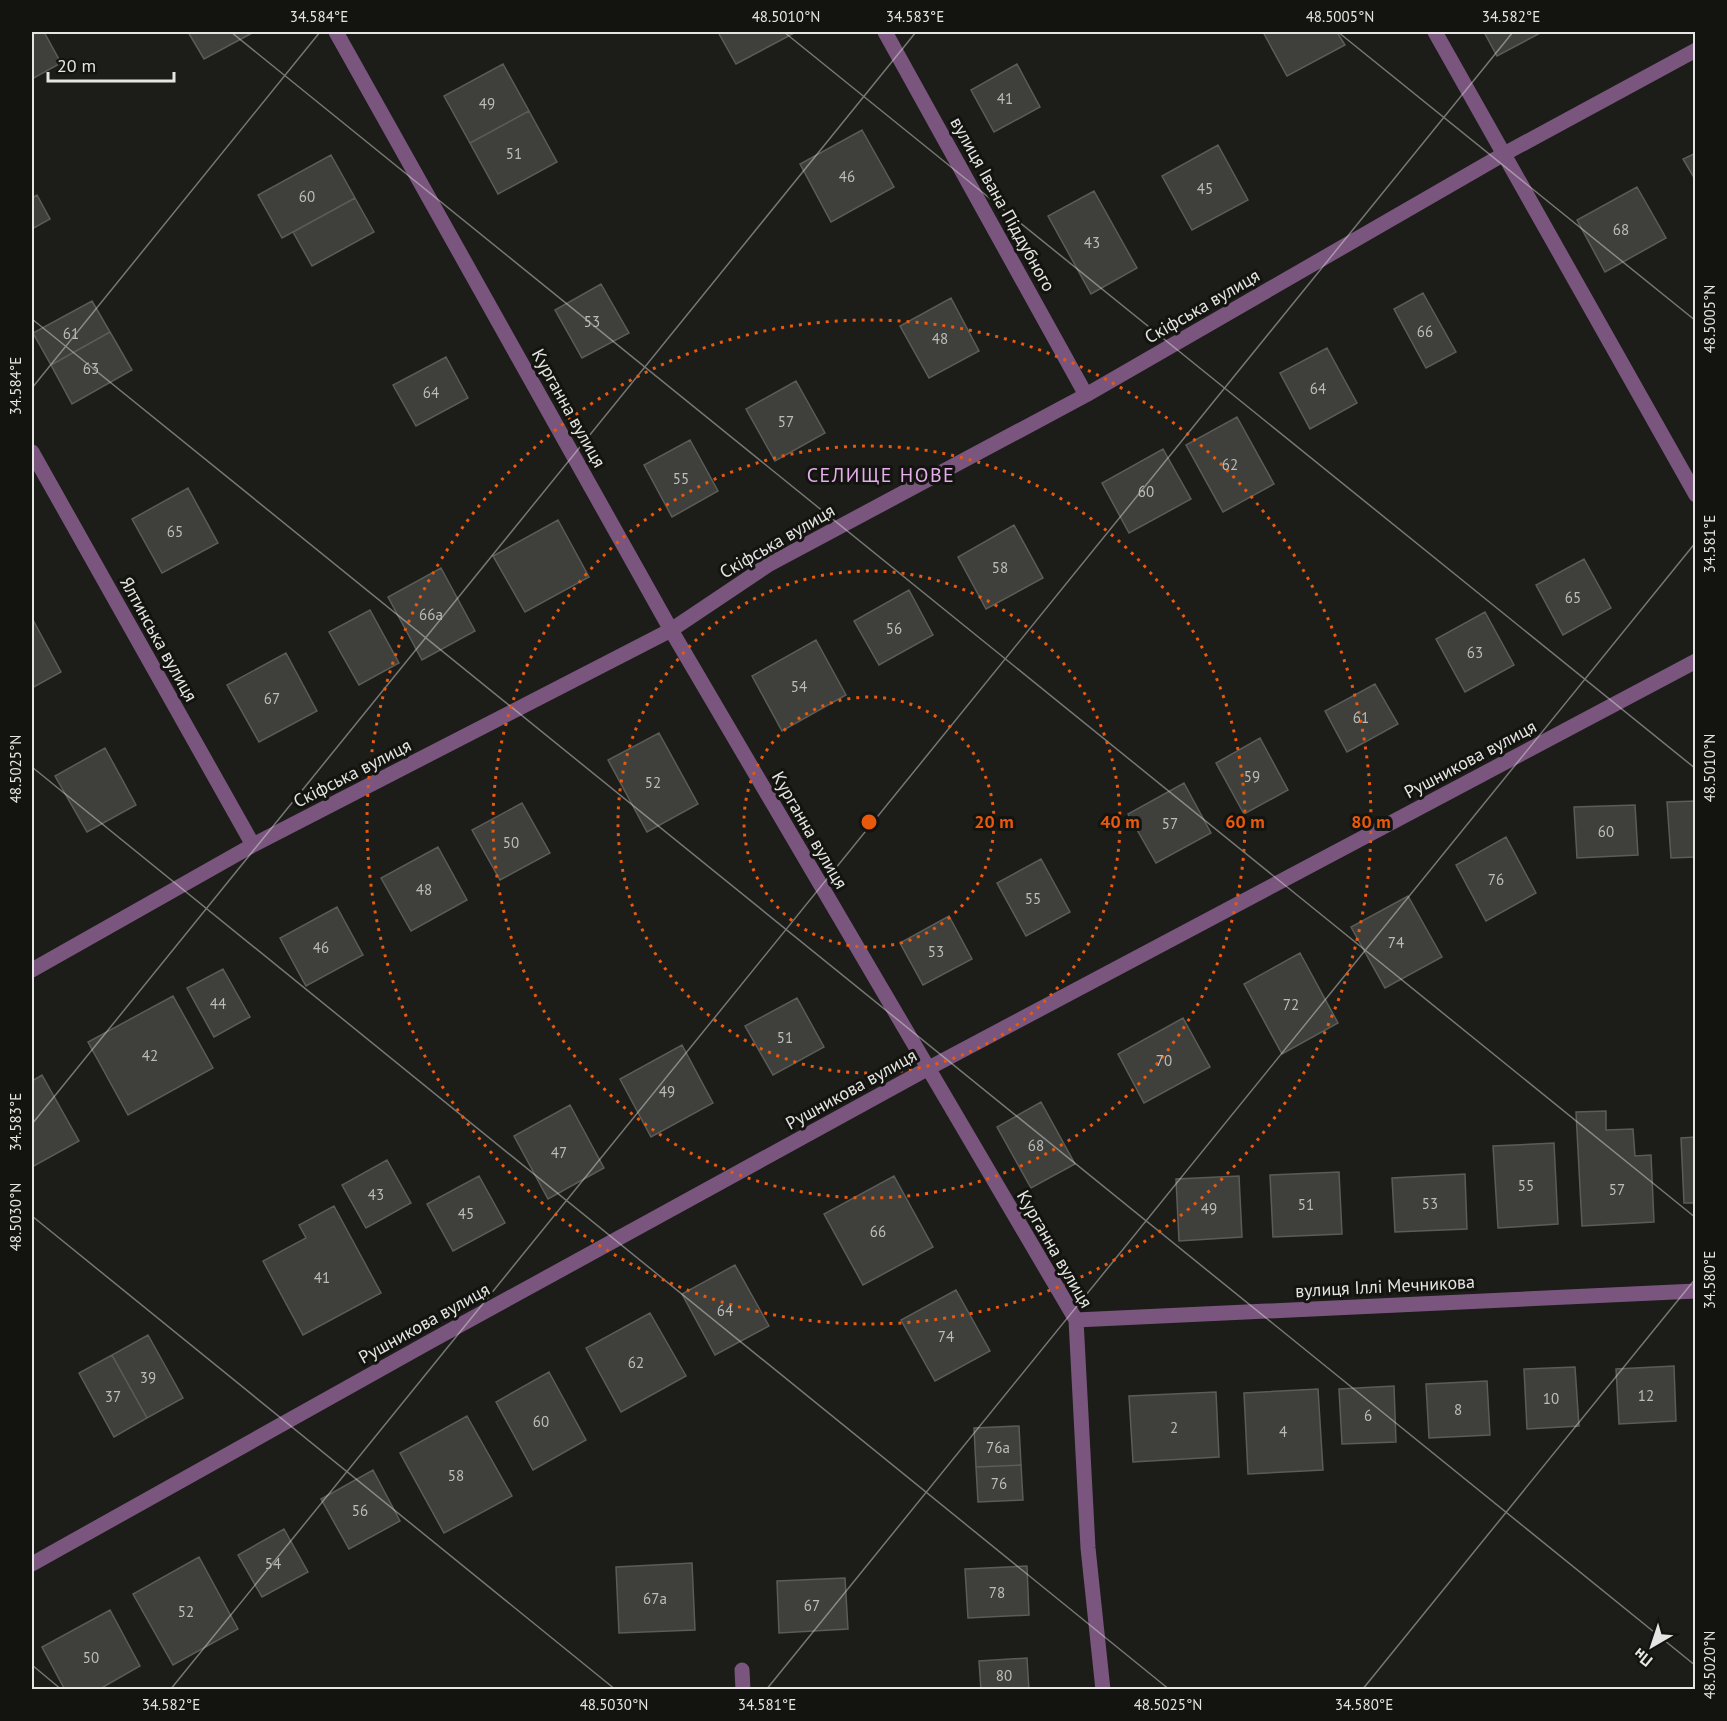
<svg xmlns="http://www.w3.org/2000/svg" width="1727" height="1721" viewBox="0 0 1727 1721" font-family="'PT Sans',sans-serif">
<style>
.building{fill:#3f403c;stroke:#5b5c58;stroke-width:1.5}
.lines{fill:none;stroke-linecap:round;stroke-linejoin:round}
.lane{stroke:#7a557e;stroke-width:15}
.street{stroke:#7a557e;stroke-width:15}
.ticks{fill:none;stroke:#e5e5e3;stroke-width:1.5;stroke-opacity:0.45}
.ring{fill:none;stroke:#e8590c;stroke-width:3;stroke-dasharray:3 6}
.labels{text-anchor:middle;dominant-baseline:central;stroke-width:6;stroke-linejoin:round;paint-order:stroke}
.number-label{font-size:15px;fill:#bcbcb9}
.street-label{font-size:18px;fill:#e5e5e3;stroke:#131310}
.neighbourhood-label{font-size:20px;letter-spacing:1.5px;fill:#e4afea;stroke:#131310}
.centre{fill:#e8590c;stroke:#131310;stroke-width:3}
.ring-label{font-size:18px;text-anchor:middle;font-weight:bold;fill:#e8590c;stroke:#131310;stroke-width:6;stroke-linejoin:round;paint-order:stroke}
.neatline{fill:none;stroke:#e5e5e3;stroke-width:2}
.ticks-label{font-size:15px;text-anchor:middle;fill:#e5e5e3}
</style>
<rect width="100%" height="100%" fill="#1c1c19"/>
<path class="building" d="M 32,32 L 44,32 L 61,63 L 32,79 Z
M 188,32 L 254,32 L 204,59 Z
M 718,32 L 796,32 L 736,64 Z
M 1263,32 L 1337,32 L 1345,45 L 1287,76 Z
M 1484,32 L 1542,32 L 1497,56 Z
M 503,64 L 529,111 L 470,143 L 444,96 Z
M 1017,64 L 1040,107 L 994,132 L 971,90 Z
M 529,111 L 557,162 L 498,194 L 470,143 Z
M 862,130 L 894,187 L 831,222 L 800,164 Z
M 1218,145 L 1248,200 L 1192,230 L 1162,176 Z
M 1696,153 L 1696,181 L 1683,159 Z
M 331,155 L 355,198 L 282,238 L 258,195 Z
M 1637,187 L 1666,238 L 1605,272 L 1577,220 Z
M 1094,191 L 1137,268 L 1091,294 L 1048,216 Z
M 37,195 L 50,219 L 32,229 L 32,198 Z
M 355,198 L 374,232 L 312,266 L 293,232 Z
M 601,284 L 629,333 L 582,358 L 555,310 Z
M 1423,293 L 1456,352 L 1426,368 L 1394,309 Z
M 951,298 L 979,351 L 929,378 L 900,326 Z
M 92,301 L 110,332 L 51,365 L 33,333 Z
M 110,332 L 132,370 L 72,404 L 51,365 Z
M 1327,348 L 1357,403 L 1310,429 L 1280,373 Z
M 446,357 L 468,398 L 416,426 L 393,385 Z
M 796,381 L 825,433 L 775,461 L 746,409 Z
M 1237,417 L 1274,484 L 1223,512 L 1186,445 Z
M 690,440 L 718,491 L 672,517 L 644,465 Z
M 1163,449 L 1191,499 L 1129,533 L 1102,483 Z
M 188,488 L 218,543 L 162,573 L 132,519 Z
M 558,520 L 589,577 L 525,612 L 493,556 Z
M 1014,525 L 1043,578 L 986,609 L 958,557 Z
M 1584,559 L 1611,608 L 1563,635 L 1536,585 Z
M 441,568 L 475,631 L 422,660 L 388,597 Z
M 909,590 L 933,635 L 879,665 L 854,621 Z
M 370,610 L 399,663 L 359,685 L 329,632 Z
M 1485,612 L 1514,665 L 1465,692 L 1436,639 Z
M 32,618 L 61,672 L 32,688 Z
M 816,640 L 846,695 L 782,731 L 752,676 Z
M 286,653 L 317,711 L 259,742 L 227,685 Z
M 1375,684 L 1398,724 L 1347,752 L 1325,711 Z
M 659,733 L 698,804 L 647,832 L 608,760 Z
M 1260,738 L 1288,790 L 1244,814 L 1216,763 Z
M 105,748 L 136,805 L 87,832 L 55,776 Z
M 1184,783 L 1211,833 L 1156,863 L 1128,814 Z
M 1696,801 L 1696,857 L 1671,858 L 1667,802 Z
M 522,803 L 550,853 L 500,880 L 472,830 Z
M 1635,805 L 1638,855 L 1577,858 L 1574,807 Z
M 1506,837 L 1536,893 L 1486,921 L 1456,865 Z
M 438,847 L 467,900 L 411,931 L 381,878 Z
M 1041,859 L 1070,912 L 1026,936 L 997,883 Z
M 1408,896 L 1442,957 L 1385,988 L 1351,927 Z
M 337,907 L 363,955 L 306,986 L 280,938 Z
M 949,916 L 972,959 L 923,985 L 900,943 Z
M 1300,953 L 1338,1023 L 1282,1054 L 1244,984 Z
M 223,969 L 250,1017 L 214,1037 L 187,988 Z
M 173,996 L 213,1068 L 128,1115 L 88,1042 Z
M 797,998 L 824,1047 L 773,1075 L 745,1026 Z
M 1183,1018 L 1210,1067 L 1144,1103 L 1118,1054 Z
M 682,1045 L 713,1103 L 651,1137 L 620,1079 Z
M 42,1075 L 79,1141 L 32,1167 L 32,1081 Z
M 1041,1102 L 1075,1164 L 1031,1188 L 997,1127 Z
M 570,1105 L 604,1168 L 548,1199 L 514,1136 Z
M 1606,1111 L 1606,1130 L 1633,1129 L 1635,1156 L 1651,1155 L 1654,1222 L 1582,1226 L 1576,1112 Z
M 1696,1137 L 1696,1203 L 1684,1203 L 1681,1138 Z
M 1554,1143 L 1558,1224 L 1498,1228 L 1493,1146 Z
M 387,1160 L 411,1203 L 366,1228 L 342,1185 Z
M 1339,1172 L 1342,1234 L 1273,1237 L 1270,1175 Z
M 1465,1174 L 1467,1229 L 1395,1232 L 1392,1178 Z
M 479,1176 L 505,1223 L 453,1251 L 427,1204 Z
M 894,1176 L 933,1247 L 863,1285 L 824,1214 Z
M 1239,1176 L 1242,1237 L 1179,1241 L 1176,1179 Z
M 334,1206 L 381,1293 L 303,1335 L 263,1261 L 306,1238 L 299,1225 Z
M 735,1265 L 769,1326 L 715,1355 L 682,1294 Z
M 956,1290 L 990,1351 L 935,1381 L 901,1320 Z
M 650,1313 L 686,1376 L 621,1412 L 586,1348 Z
M 148,1335 L 183,1398 L 147,1418 L 112,1355 Z
M 112,1355 L 147,1418 L 114,1437 L 79,1373 Z
M 1674,1366 L 1676,1421 L 1619,1424 L 1616,1369 Z
M 1575,1367 L 1579,1426 L 1527,1429 L 1524,1369 Z
M 549,1372 L 586,1440 L 533,1470 L 496,1402 Z
M 1487,1381 L 1490,1435 L 1429,1438 L 1426,1384 Z
M 1394,1386 L 1396,1442 L 1342,1444 L 1339,1389 Z
M 1318,1389 L 1323,1470 L 1248,1474 L 1244,1393 Z
M 1216,1392 L 1219,1457 L 1133,1462 L 1129,1396 Z
M 467,1416 L 512,1496 L 444,1533 L 400,1453 Z
M 1019,1426 L 1021,1465 L 976,1467 L 974,1428 Z
M 1021,1465 L 1023,1500 L 978,1502 L 976,1467 Z
M 373,1470 L 400,1521 L 349,1549 L 321,1499 Z
M 284,1529 L 308,1572 L 262,1597 L 238,1555 Z
M 199,1557 L 238,1629 L 173,1665 L 133,1594 Z
M 692,1563 L 695,1630 L 619,1633 L 616,1567 Z
M 1027,1566 L 1029,1615 L 968,1618 L 965,1569 Z
M 845,1578 L 848,1629 L 779,1633 L 777,1581 Z
M 110,1610 L 140,1666 L 98,1690 L 65,1690 L 42,1647 Z
M 1027,1658 L 1029,1690 L 981,1690 L 979,1661 Z"/>
<g class="lines">
<path class="lane" d="M 742,1670 L 743,1690"/>
<path class="street" d="M 336,32 L 671,630 L 1076,1320 L 1088,1548 L 1103,1690
M 885,32 L 1086,395
M 1435,32 L 1696,495
M 32,452 L 253,845
M 32,970 L 253,845 L 671,630 L 768,565 L 1086,395 L 1504,154 L 1696,50
M 1076,1320 L 1696,1291
M 32,1564 L 431,1341 L 927,1069 L 1696,661"/>
</g>
<path class="ticks" d="M 231,32 L 1696,1218M 784,32 L 1696,769M 1338,32 L 1696,321M 32,319 L 1696,1666M 32,388 L 320,32M 32,767 L 1170,1690M 32,1124 L 916,32M 32,1216 L 616,1690M 32,1665 L 62,1690M 170,1690 L 1513,32M 766,1690 L 1696,542M 1362,1690 L 1696,1278"/>
<g class="ring">
<circle cx="869" cy="822" r="125"/>
<circle cx="869" cy="822" r="251"/>
<circle cx="869" cy="822" r="376"/>
<circle cx="869" cy="822" r="502"/>
</g>
<g class="labels">
<g class="number-label">
<text x="1005" y="98">41</text>
<text x="487" y="103">49</text>
<text x="514" y="153">51</text>
<text x="847" y="176">46</text>
<text x="1205" y="188">45</text>
<text x="307" y="196">60</text>
<text x="1621" y="229">68</text>
<text x="1092" y="242">43</text>
<text x="592" y="321">53</text>
<text x="1425" y="331">66</text>
<text x="71" y="333">61</text>
<text x="940" y="338">48</text>
<text x="91" y="368">63</text>
<text x="1318" y="388">64</text>
<text x="431" y="392">64</text>
<text x="786" y="421">57</text>
<text x="1230" y="464">62</text>
<text x="681" y="478">55</text>
<text x="1146" y="491">60</text>
<text x="175" y="531">65</text>
<text x="1000" y="567">58</text>
<text x="1573" y="597">65</text>
<text x="431" y="614">66а</text>
<text x="894" y="628">56</text>
<text x="1475" y="652">63</text>
<text x="799" y="686">54</text>
<text x="272" y="698">67</text>
<text x="1361" y="717">61</text>
<text x="1252" y="776">59</text>
<text x="653" y="782">52</text>
<text x="1170" y="823">57</text>
<text x="1606" y="831">60</text>
<text x="511" y="842">50</text>
<text x="1496" y="879">76</text>
<text x="424" y="889">48</text>
<text x="1033" y="898">55</text>
<text x="1396" y="942">74</text>
<text x="321" y="947">46</text>
<text x="936" y="951">53</text>
<text x="218" y="1003">44</text>
<text x="1291" y="1004">72</text>
<text x="785" y="1037">51</text>
<text x="150" y="1055">42</text>
<text x="1164" y="1060">70</text>
<text x="667" y="1091">49</text>
<text x="1036" y="1145">68</text>
<text x="559" y="1152">47</text>
<text x="1526" y="1185">55</text>
<text x="1617" y="1189">57</text>
<text x="376" y="1194">43</text>
<text x="1430" y="1203">53</text>
<text x="1306" y="1204">51</text>
<text x="1209" y="1208">49</text>
<text x="466" y="1213">45</text>
<text x="878" y="1231">66</text>
<text x="322" y="1277">41</text>
<text x="725" y="1310">64</text>
<text x="946" y="1336">74</text>
<text x="636" y="1362">62</text>
<text x="148" y="1377">39</text>
<text x="1646" y="1395">12</text>
<text x="113" y="1396">37</text>
<text x="1551" y="1398">10</text>
<text x="1458" y="1409">8</text>
<text x="1368" y="1415">6</text>
<text x="541" y="1421">60</text>
<text x="1174" y="1427">2</text>
<text x="1283" y="1431">4</text>
<text x="998" y="1447">76а</text>
<text x="456" y="1475">58</text>
<text x="999" y="1483">76</text>
<text x="360" y="1510">56</text>
<text x="273" y="1563">54</text>
<text x="997" y="1592">78</text>
<text x="655" y="1598">67а</text>
<text x="812" y="1605">67</text>
<text x="186" y="1611">52</text>
<text x="91" y="1657">50</text>
<text x="1004" y="1675">80</text>
</g>
<g class="street-label">
<text transform="translate(1003 204) rotate(61)">вулиця Івана Піддубного</text>
<text transform="translate(1202 306) rotate(-30)">Скіфська вулиця</text>
<text transform="translate(569 408) rotate(61)">Курганна вулиця</text>
<text transform="translate(777 541) rotate(-30)">Скіфська вулиця</text>
<text transform="translate(159 639) rotate(61)">Ялтинська вулиця</text>
<text transform="translate(1470 759) rotate(-28)">Рушникова вулиця</text>
<text transform="translate(352 773) rotate(-27)">Скіфська вулиця</text>
<text transform="translate(810 830) rotate(60)">Курганна вулиця</text>
<text transform="translate(851 1089) rotate(-29)">Рушникова вулиця</text>
<text transform="translate(1055 1249) rotate(60)">Курганна вулиця</text>
<text transform="translate(1385 1286) rotate(-3)">вулиця Іллі Мечникова</text>
<text transform="translate(424 1323) rotate(-29)">Рушникова вулиця</text>
</g>
<g class="neighbourhood-label">
<text x="881" y="475">СЕЛИЩЕ НОВЕ</text>
</g>
</g>
<circle cx="869" cy="822" r="9" class="centre"/>
<g class="ring-label">
<text x="994" y="828">20 m</text>
<text x="1120" y="828">40 m</text>
<text x="1245" y="828">60 m</text>
<text x="1371" y="828">80 m</text>
</g>
<rect width="1727" height="1721" fill="none" stroke="#131310" stroke-width="66"/>
<g transform="translate(1652 1646) rotate(219)" stroke="#131310" stroke-width="4.5" paint-order="stroke">
<path d="M0-4.5L10 22L0 15L-10 22Z" fill="#e5e5e3"/>
<text y="-9" font-size="16" font-weight="bold" text-anchor="middle" fill="#e5e5e3">Пн</text>
</g>
<path d="M48 72v9h126v-9" fill="none" stroke="#e5e5e3" stroke-width="3"/>
<text x="57" y="72" font-size="18" fill="#e5e5e3" stroke="#131310" stroke-width="4.5" paint-order="stroke">20 m</text>
<rect x="33" y="33" width="1661" height="1655" class="neatline"/>
<g class="ticks-label">
<text x="319" y="22">34.584°E</text>
<text x="786" y="22">48.5010°N</text>
<text x="915" y="22">34.583°E</text>
<text x="1340" y="22">48.5005°N</text>
<text x="1511" y="22">34.582°E</text>
<text transform="translate(1710 319) rotate(-90)" y="5">48.5005°N</text>
<text transform="translate(16 386) rotate(-90)" y="5">34.584°E</text>
<text transform="translate(1710 544) rotate(-90)" y="5">34.581°E</text>
<text transform="translate(1710 768) rotate(-90)" y="5">48.5010°N</text>
<text transform="translate(16 769) rotate(-90)" y="5">48.5025°N</text>
<text transform="translate(16 1122) rotate(-90)" y="5">34.583°E</text>
<text transform="translate(16 1217) rotate(-90)" y="5">48.5030°N</text>
<text transform="translate(1710 1280) rotate(-90)" y="5">34.580°E</text>
<text transform="translate(1710 1665) rotate(-90)" y="5">48.5020°N</text>
<text x="171" y="1710">34.582°E</text>
<text x="614" y="1710">48.5030°N</text>
<text x="767" y="1710">34.581°E</text>
<text x="1168" y="1710">48.5025°N</text>
<text x="1364" y="1710">34.580°E</text>
</g>
</svg>
